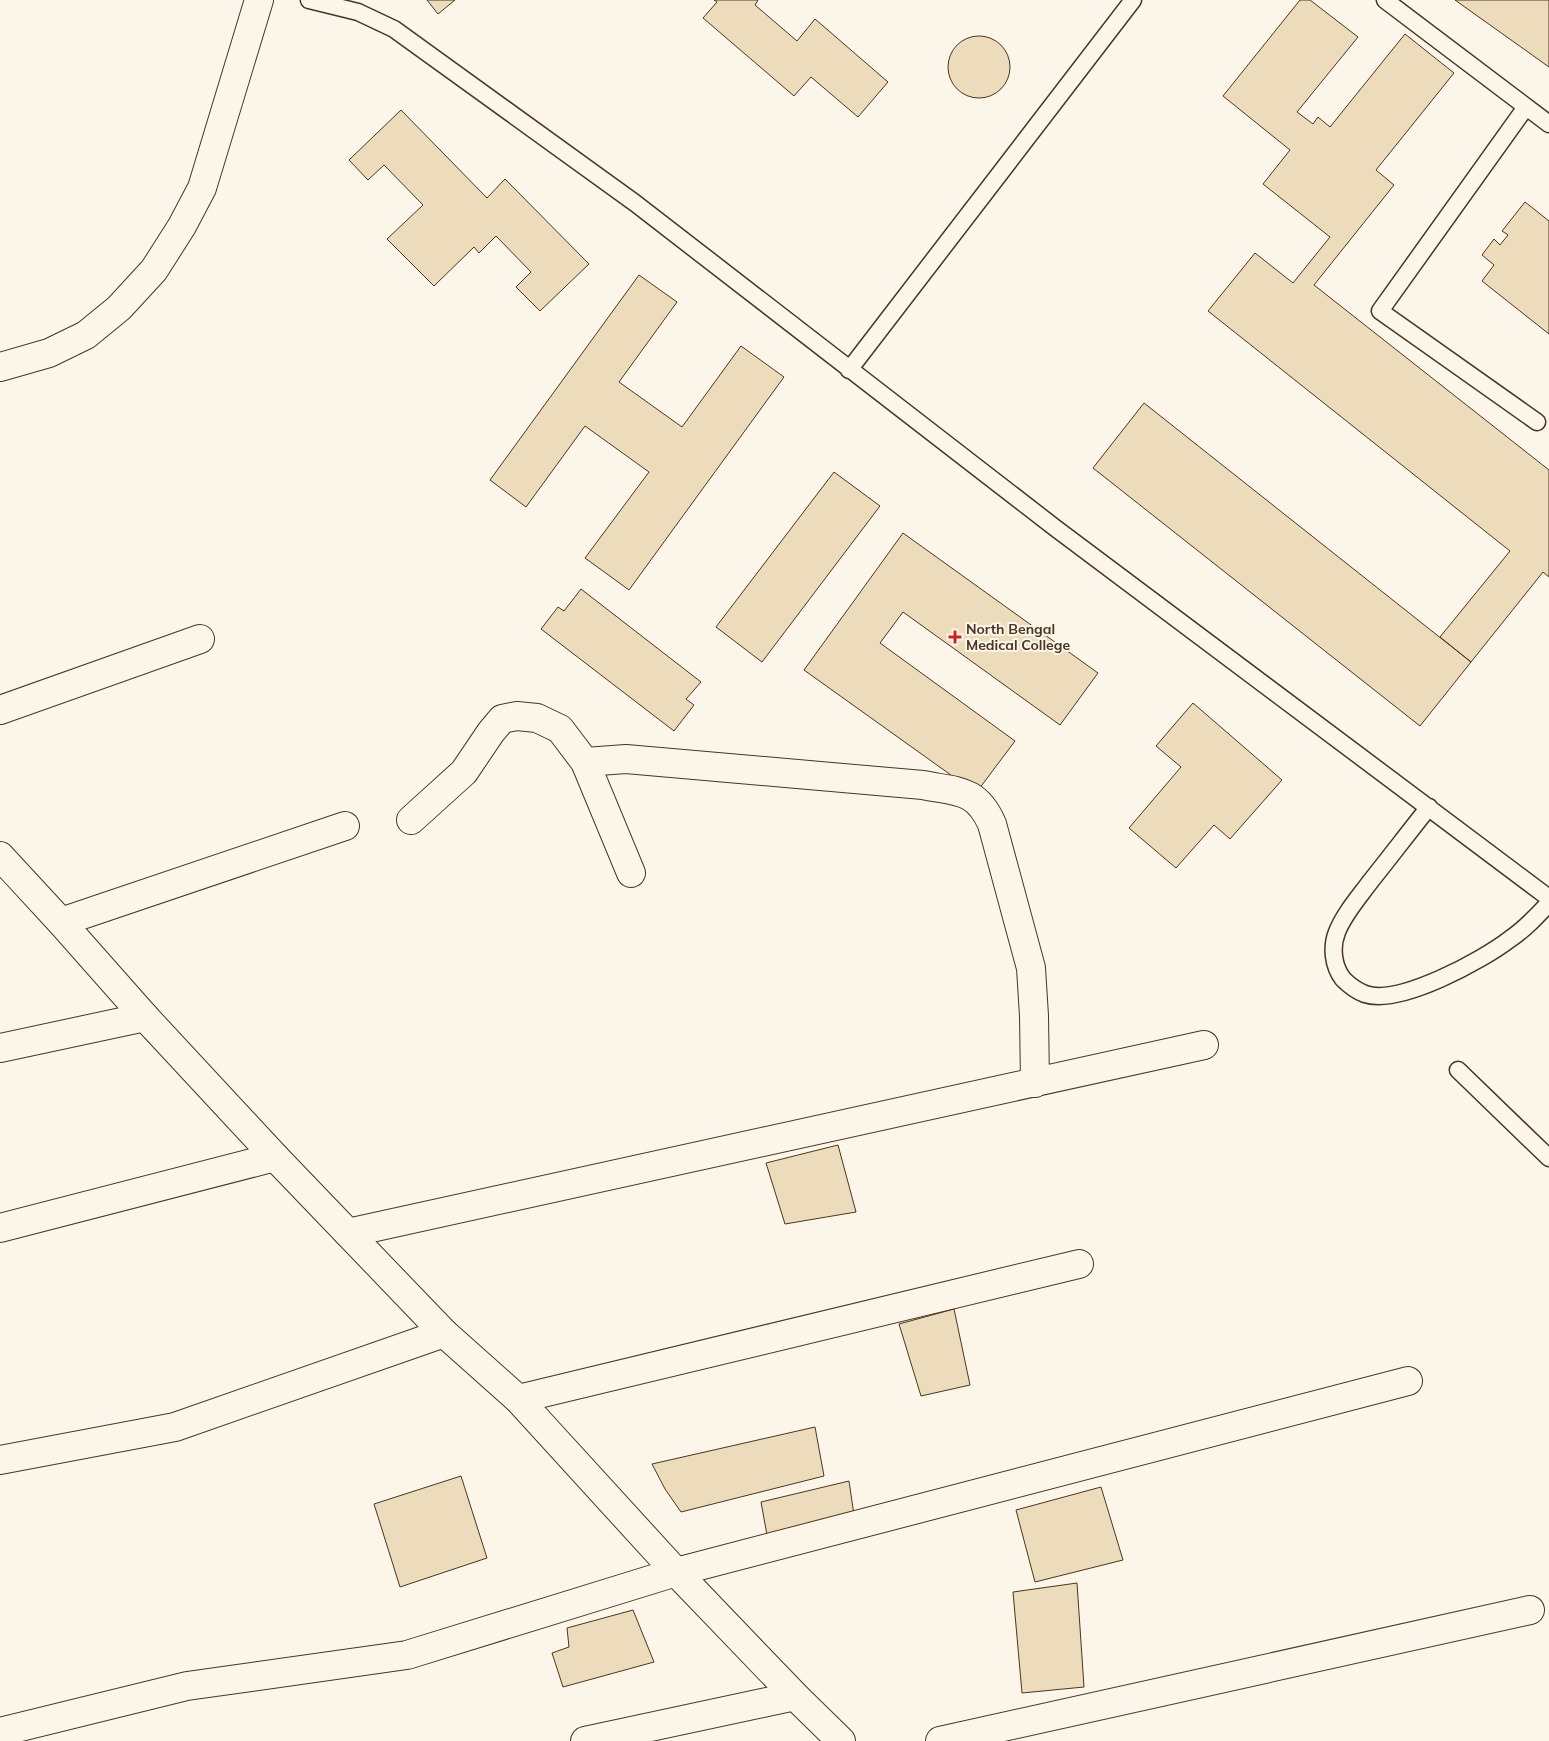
<svg xmlns="http://www.w3.org/2000/svg" width="1549" height="1741" viewBox="0 0 1549 1741" font-family="Mulish,sans-serif">
<style>
.building{fill:#ecdcbc;stroke:#4a3520}
.lines{fill:none;stroke-linecap:round;stroke-linejoin:round}
.service-casing{stroke:#4a3520;stroke-width:19}
.minor-casing{stroke:#4a3520;stroke-width:30}
.primary-casing{stroke:#4a3520;stroke-width:30}
.service{stroke:#fbf6e9;stroke-width:16}
.minor{stroke:#fbf6e9;stroke-width:28}
.primary{stroke:#fbf6e9;stroke-width:28}
.poi-dot{fill:#c62828;stroke:#fbf6e9;stroke-width:2}
.labels{text-anchor:middle;dominant-baseline:central;stroke-width:4;stroke-linejoin:round;paint-order:stroke}
.poi-label{font-size:14px;font-weight:bold;fill:#4a3520;stroke:#fbf6e9;text-anchor:start}
</style>
<rect width="100%" height="100%" fill="#fbf6e9"/>
<path class="building" d="M 427,0 L 455,0 L 438,14 Z
M 714,0 L 758,0 L 755,5 L 797,41 L 815,19 L 888,82 L 858,117 L 811,77 L 794,96 L 703,18 L 717,2 Z
M 1300,0 L 1310,0 L 1358,37 L 1297,112 L 1313,124 L 1318,117 L 1330,127 L 1405,34 L 1454,73 L 1376,170 L 1394,185 L 1314,285 L 1549,470 L 1549,577 L 1543,572 L 1471,662 L 1440,637 L 1510,551 L 1208,311 L 1255,253 L 1293,283 L 1330,237 L 1263,184 L 1290,150 L 1223,96 Z
M 1455,0 L 1549,0 L 1549,67 Z
M948 67a31 31 0 1 1 62 0a31 31 0 1 1-62 0Z
M 401,110 L 487,198 L 505,179 L 589,264 L 540,311 L 516,287 L 531,272 L 496,236 L 479,253 L 474,247 L 434,286 L 387,239 L 423,205 L 384,165 L 368,180 L 349,160 Z
M 1525,202 L 1549,221 L 1549,334 L 1482,281 L 1494,265 L 1482,255 L 1494,239 L 1500,245 L 1508,235 L 1502,231 Z
M 639,275 L 677,302 L 619,382 L 682,427 L 741,346 L 784,377 L 629,590 L 585,558 L 649,472 L 585,426 L 526,507 L 490,480 Z
M 1144,403 L 1471,662 L 1420,726 L 1093,468 Z
M 834,472 L 880,506 L 762,662 L 716,627 Z
M 903,533 L 1098,673 L 1060,725 L 903,612 L 880,643 L 1015,741 L 976,793 L 804,670 Z
M 581,589 L 701,682 L 686,699 L 694,705 L 674,731 L 541,629 L 558,607 L 564,611 Z
M 1193,703 L 1282,780 L 1230,839 L 1214,825 L 1176,868 L 1129,828 L 1181,767 L 1156,746 Z
M 838,1145 L 856,1212 L 785,1224 L 766,1163 Z
M 954,1309 L 970,1385 L 921,1396 L 899,1324 Z
M 815,1427 L 824,1476 L 681,1512 L 665,1489 L 652,1464 Z
M 461,1476 L 487,1558 L 400,1587 L 374,1504 Z
M 849,1481 L 854,1515 L 767,1535 L 761,1502 Z
M 1101,1487 L 1123,1560 L 1035,1582 L 1016,1510 Z
M 1077,1583 L 1084,1687 L 1022,1693 L 1013,1592 Z
M 633,1610 L 654,1662 L 563,1687 L 552,1653 L 569,1647 L 567,1628 Z"/>
<g class="lines">
<g class="service-casing">
<path id="service" d="M 309,0 L 358,12 L 394,29 L 635,203 L 1054,527 L 1549,898
M 1385,0 L 1549,124
M 1526,107 L 1380,311 L 1537,422
M 849,370 L 1133,0
M 1429,807 C 1409,832 1390,857 1370,882 C 1359,897 1344,914 1337,932 C 1331,947 1333,966 1343,979 C 1349,985 1357,991 1365,994 C 1399,1006 1483,960 1510,939 C 1525,929 1537,916 1549,903
M 1458,1070 L 1549,1158"/>
</g>
<g class="minor-casing">
<path id="minor" d="M 0,367 L 49,353 L 86,335 L 119,308 L 154,270 L 182,226 L 202,188 L 259,0
M 0,710 L 200,639
M 585,762 L 631,873
M 411,820 L 464,772 L 491,732 L 502,719 L 517,716 L 537,718 L 560,729 L 585,762 L 626,759 L 923,785 C 957,792 976,788 992,824 L 1031,968 L 1034,1016 L 1035,1083
M 61,922 L 345,826
M 0,1048 L 145,1017
M 0,1228 L 275,1157
M 348,1233 L 1204,1045
M 518,1399 L 1079,1264
M 0,1460 L 175,1427 L 444,1333
M 0,1732 L 187,1686 L 407,1655 L 676,1572 L 1408,1381
M 585,1741 L 795,1696
M 940,1741 L 1530,1610"/>
</g>
<g class="primary-casing">
<path id="primary" d="M 0,856 L 61,922 L 145,1017 L 275,1157 L 444,1333 L 518,1399 L 676,1572 L 795,1696 L 841,1741"/>
</g>
<use href="#service" class="service"/>
<use href="#minor" class="minor"/>
<use href="#primary" class="primary"/>
</g>
<path class="poi-dot" d="M952.5 629.5h5v5h5v5h-5v5h-5v-5h-5v-5h5z"/>
<g class="labels">
<g class="poi-label">
<text x="966" y="629">North Bengal<tspan x="966" dy="16">Medical College</tspan></text>
</g>
</g>
</svg>
